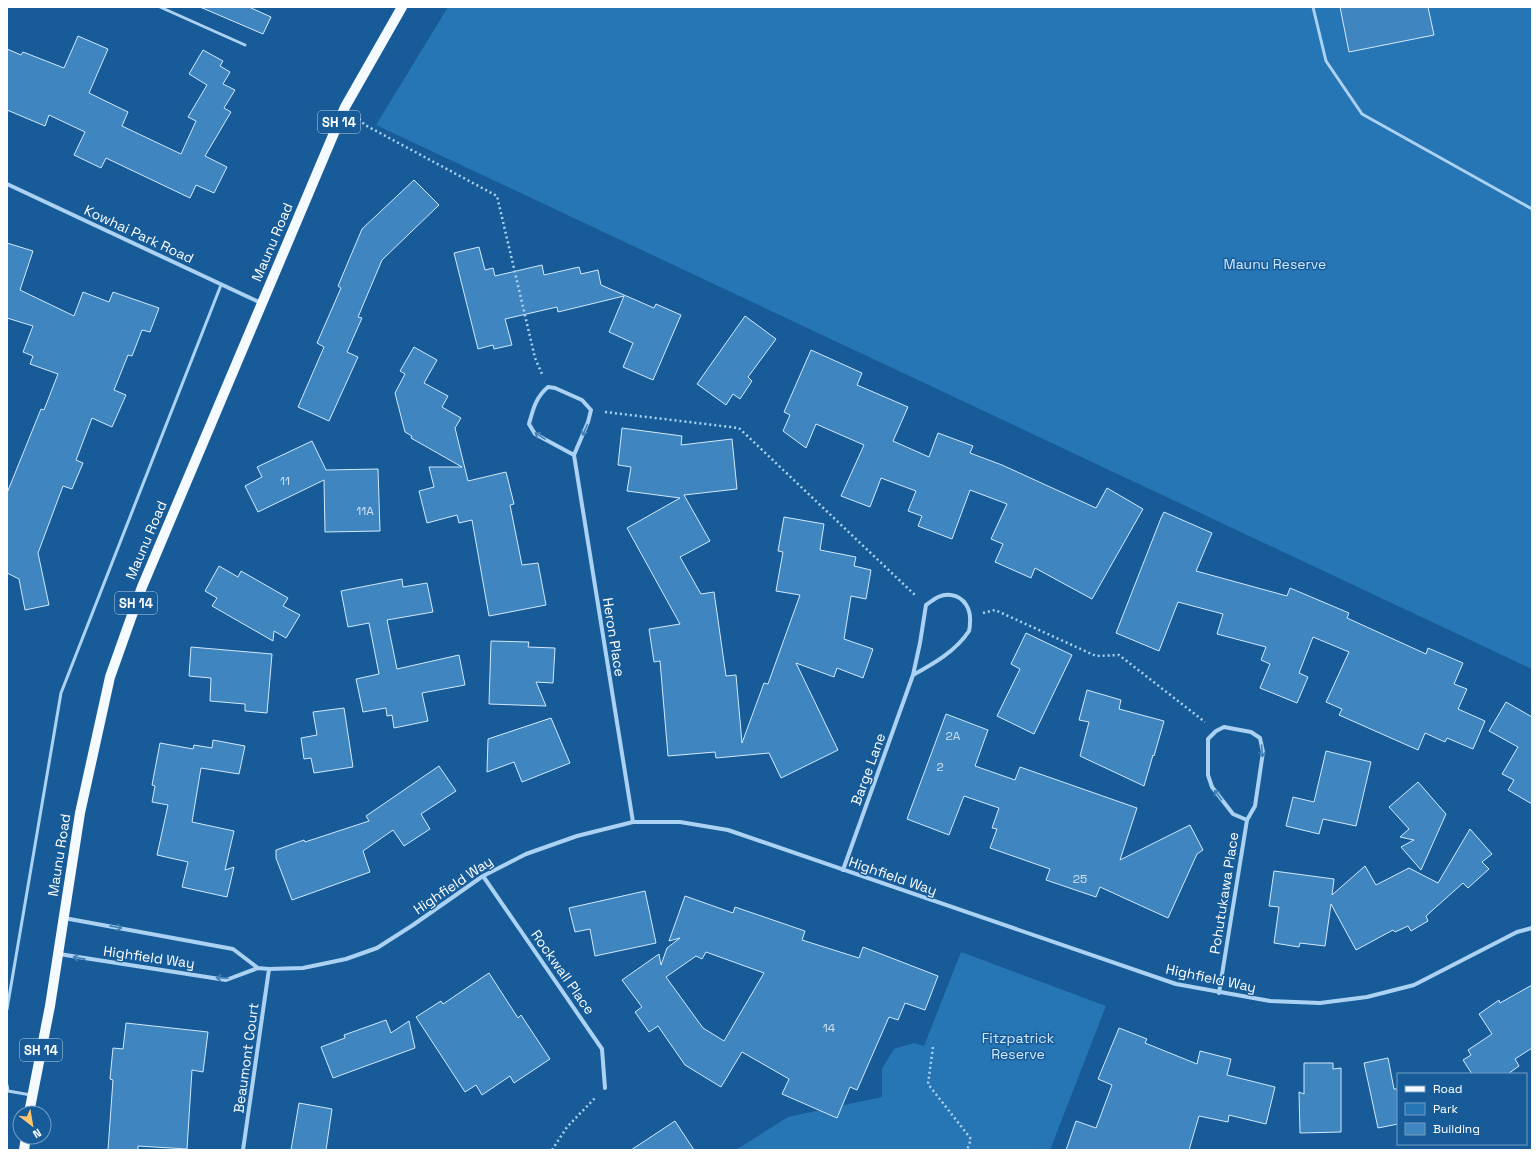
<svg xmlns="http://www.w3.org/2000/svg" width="1539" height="1157" viewBox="0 0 1539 1157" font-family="'Space Grotesk',sans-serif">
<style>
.green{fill:#2675b5}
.building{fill:#3f85c0;stroke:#d2e9fc;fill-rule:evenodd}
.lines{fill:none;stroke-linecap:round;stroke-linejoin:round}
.path{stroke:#abd2f2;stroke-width:2.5;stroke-dasharray:2 3;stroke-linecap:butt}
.lane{stroke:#abd2f2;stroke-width:3}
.street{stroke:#abd2f2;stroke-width:4}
.primary{stroke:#f5faff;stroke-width:10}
.oneway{stroke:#437fb4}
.labels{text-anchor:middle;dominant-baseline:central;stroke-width:3;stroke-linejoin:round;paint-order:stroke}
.number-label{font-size:12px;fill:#cfe0ef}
.shield{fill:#175c99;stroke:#b9cee0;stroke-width:1}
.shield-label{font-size:13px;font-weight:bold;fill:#fff}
.street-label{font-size:14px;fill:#fff;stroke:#175c99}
.park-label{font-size:14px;fill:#d2e9fc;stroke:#175c99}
</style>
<rect width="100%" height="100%" fill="#175c99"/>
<path class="green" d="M 448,7 L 1532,7 L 1532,669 L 376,125 Z
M 961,952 L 1106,1006 L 1050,1150 L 736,1150 L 788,1117 L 882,1097 L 882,1069 L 894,1049 L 914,1043 L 924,1046 Z"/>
<path class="building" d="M 200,7 L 249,7 L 271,17 L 263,34 Z
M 1340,7 L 1428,7 L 1434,35 L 1349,52 Z
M 78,36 L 108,49 L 89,93 L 128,112 L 122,126 L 181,154 L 196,121 L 188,117 L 207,85 L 189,74 L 203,50 L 223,61 L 220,66 L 230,72 L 223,84 L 235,90 L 224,108 L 231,112 L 205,156 L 227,167 L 214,193 L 196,185 L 190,198 L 106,158 L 101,168 L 74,155 L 85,132 L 49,115 L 45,126 L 7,110 L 7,49 L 21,55 L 23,52 L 64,68 Z
M 414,180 L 439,205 L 382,260 L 358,317 L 362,318 L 347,352 L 358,357 L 329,421 L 298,407 L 324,347 L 317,343 L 341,288 L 338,286 L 362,229 Z
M 7,243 L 33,251 L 20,290 L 74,316 L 83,292 L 109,302 L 113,292 L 159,308 L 150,332 L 142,330 L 132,356 L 128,355 L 114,390 L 126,395 L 112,427 L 92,418 L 76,460 L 83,463 L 72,489 L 63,486 L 38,553 L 49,605 L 25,610 L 19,579 L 7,573 L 7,493 L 41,409 L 44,410 L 58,374 L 30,364 L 33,356 L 23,352 L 33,326 L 7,318 Z
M 479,247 L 485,270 L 493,268 L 495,276 L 542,265 L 544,275 L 579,267 L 581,274 L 598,270 L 601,285 L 654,308 L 656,304 L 681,315 L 653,380 L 623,367 L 633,343 L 609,332 L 624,296 L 558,312 L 557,307 L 505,319 L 512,345 L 494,349 L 493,345 L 478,349 L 454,253 Z
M 745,316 L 776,339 L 748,377 L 752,381 L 740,399 L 733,394 L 726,405 L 697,384 Z
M 414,347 L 437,360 L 424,383 L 448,396 L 442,407 L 461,418 L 455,428 L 468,481 L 506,472 L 514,504 L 510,505 L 522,565 L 538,563 L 546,605 L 489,616 L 472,520 L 459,523 L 457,515 L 427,523 L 419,491 L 434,487 L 429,467 L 462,467 L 411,438 L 412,436 L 405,432 L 395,393 L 405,374 L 400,371 Z
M 811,350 L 862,373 L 857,385 L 908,407 L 893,441 L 929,457 L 938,433 L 973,446 L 970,453 L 1002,465 L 1096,508 L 1107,488 L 1143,509 L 1092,599 L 1035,568 L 1031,578 L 995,562 L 1003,544 L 991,539 L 1007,504 L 970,490 L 952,539 L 918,526 L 922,516 L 908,511 L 916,491 L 881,478 L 870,507 L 841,496 L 864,445 L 816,424 L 806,448 L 783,431 L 790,415 L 784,412 Z
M 622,428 L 682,436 L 681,445 L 732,439 L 737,489 L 684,495 L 710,541 L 680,557 L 701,594 L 714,592 L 726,676 L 736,675 L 742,743 L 764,683 L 768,684 L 800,595 L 776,591 L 783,552 L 778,551 L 784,517 L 824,524 L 820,550 L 856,557 L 854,566 L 871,570 L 866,599 L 851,596 L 844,639 L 873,649 L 863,678 L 837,668 L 834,677 L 796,663 L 838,750 L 781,778 L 769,753 L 716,758 L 715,752 L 668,756 L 660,661 L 654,662 L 649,629 L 680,624 L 627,528 L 680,498 L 627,491 L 631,467 L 618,465 Z
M 312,441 L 326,470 L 378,469 L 380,531 L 325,532 L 324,480 L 258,512 L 245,486 L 262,477 L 257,467 Z
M 1164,512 L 1212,533 L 1196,571 L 1287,596 L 1290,588 L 1349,613 L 1347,618 L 1426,654 L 1428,648 L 1463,663 L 1454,684 L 1467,689 L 1458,709 L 1485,721 L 1473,749 L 1447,738 L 1445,742 L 1425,733 L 1418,750 L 1339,715 L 1342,709 L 1326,702 L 1349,652 L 1313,637 L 1299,673 L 1308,677 L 1297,703 L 1260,688 L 1270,664 L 1261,660 L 1266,647 L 1217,634 L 1223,614 L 1178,602 L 1159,651 L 1116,633 L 1161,518 Z
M 219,566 L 238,577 L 241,571 L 288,598 L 283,606 L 300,615 L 286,638 L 274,631 L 273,641 L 212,606 L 217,598 L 205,591 Z
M 402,579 L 403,587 L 427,583 L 433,612 L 387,620 L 397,669 L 459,655 L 465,685 L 422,693 L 428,721 L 394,728 L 392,715 L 387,716 L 386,708 L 363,712 L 356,679 L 379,674 L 369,623 L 348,627 L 341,591 Z
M 1026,633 L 1072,655 L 1034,734 L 997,716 L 1020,669 L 1011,664 Z
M 491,641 L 529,642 L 528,647 L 555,648 L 553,683 L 536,682 L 546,706 L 489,704 Z
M 191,647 L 272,654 L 267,713 L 245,711 L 245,704 L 210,701 L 211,678 L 189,676 Z
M 1087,690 L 1121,700 L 1119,709 L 1164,721 L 1154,756 L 1153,755 L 1144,786 L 1080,756 L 1089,722 L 1079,720 Z
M 1506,702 L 1532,717 L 1532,804 L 1508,790 L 1514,780 L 1502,774 L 1518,747 L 1489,731 Z
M 344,708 L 353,767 L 314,773 L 311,758 L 304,759 L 301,738 L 317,735 L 313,712 Z
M 946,714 L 988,730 L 975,766 L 1015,780 L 1020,767 L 1137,808 L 1120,860 L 1190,825 L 1203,850 L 1197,854 L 1168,918 L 1100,887 L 1096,897 L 1046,880 L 1050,869 L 990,848 L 997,829 L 992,828 L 999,808 L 964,796 L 949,835 L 907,819 Z
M 551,718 L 570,763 L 522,782 L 514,762 L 487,772 L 488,739 Z
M 213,740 L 245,746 L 239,774 L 201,768 L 192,822 L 234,831 L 225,870 L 234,867 L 227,897 L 182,887 L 188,862 L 157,855 L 168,805 L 152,802 L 155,786 L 152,785 L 160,743 L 193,749 L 194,745 L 212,748 Z
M 1326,751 L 1371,762 L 1356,826 L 1323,819 L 1319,834 L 1286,826 L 1293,797 L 1314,802 Z
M 439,766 L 456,791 L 421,814 L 430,829 L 404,846 L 393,830 L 363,851 L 370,872 L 292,900 L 276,858 L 276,850 L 304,840 L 305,842 L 369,821 L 366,816 Z
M 1418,782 L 1446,814 L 1421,870 L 1401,847 L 1414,840 L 1400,837 L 1409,829 L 1389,807 Z
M 1470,829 L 1492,854 L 1482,862 L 1489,869 L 1468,888 L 1463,883 L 1426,916 L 1428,921 L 1411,931 L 1408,926 L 1395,932 L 1393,930 L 1356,950 L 1331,904 L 1325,946 L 1300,943 L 1299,947 L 1274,943 L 1279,907 L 1269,906 L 1274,871 L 1334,879 L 1332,895 L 1365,866 L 1376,885 L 1409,868 L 1438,883 Z
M 645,891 L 656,943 L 595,956 L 590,929 L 575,932 L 569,908 Z
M 685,896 L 733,913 L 735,907 L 805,931 L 802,940 L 859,958 L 863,947 L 938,976 L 925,1010 L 905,1003 L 898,1020 L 889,1017 L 857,1090 L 850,1087 L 837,1118 L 782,1094 L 789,1079 L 742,1052 L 721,1087 L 685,1065 L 658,1026 L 649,1032 L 635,1012 L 642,1007 L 622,980 L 659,954 L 661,965 L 667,948 L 680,938 L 669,941 ZM 706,952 L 764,973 L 724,1041 L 703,1028 L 666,977 L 696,956 L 702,959 Z
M 489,973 L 518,1018 L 521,1015 L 550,1059 L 514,1083 L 510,1076 L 482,1095 L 476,1085 L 465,1092 L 416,1017 L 441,1001 L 443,1004 Z
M 1532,985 L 1532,1048 L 1515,1059 L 1519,1066 L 1508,1074 L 1472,1074 L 1463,1060 L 1471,1055 L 1468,1050 L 1492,1034 L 1479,1014 L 1499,1000 L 1500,1003 Z
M 386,1020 L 391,1033 L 409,1021 L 415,1048 L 333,1078 L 321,1047 L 345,1038 L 344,1035 Z
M 126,1023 L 208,1032 L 203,1072 L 192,1070 L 187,1149 L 138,1146 L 138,1150 L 108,1150 L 113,1080 L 110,1079 L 113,1048 L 123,1049 Z
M 1119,1028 L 1147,1039 L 1145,1043 L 1197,1064 L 1200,1051 L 1231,1059 L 1227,1075 L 1275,1087 L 1266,1124 L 1229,1115 L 1228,1122 L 1199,1116 L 1189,1150 L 1066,1150 L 1076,1121 L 1096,1128 L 1112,1085 L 1098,1079 Z
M 1388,1058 L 1394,1089 L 1398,1089 L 1398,1124 L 1378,1128 L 1364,1063 Z
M 1304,1063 L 1333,1063 L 1333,1069 L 1341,1068 L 1341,1132 L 1300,1133 L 1299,1092 L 1304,1094 Z
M 299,1103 L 332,1109 L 326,1150 L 291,1150 Z
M 675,1121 L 694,1150 L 631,1150 Z"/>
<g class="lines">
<path class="path" d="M 359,119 L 365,125 L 497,196 L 535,358 L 542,374
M 605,412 L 739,428 L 916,596
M 983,613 L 995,610 L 1096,656 L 1119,655 L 1205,722
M 933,1047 L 928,1084 L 971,1139 L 967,1150
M 552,1150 L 567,1127 L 595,1098"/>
<path class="lane" d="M 160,7 L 245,45
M 1313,7 L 1326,61 L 1362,114 L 1532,209
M 7,1009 L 61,693 L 221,285
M 7,1085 L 8,1091 L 31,1095"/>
<path class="street" d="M 7,184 L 261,303
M 574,455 L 535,434 L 529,424 C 533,409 536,397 548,387 L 555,388 L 582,400 L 591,410 L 588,422 L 574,455 L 633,822
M 843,870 L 913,675 C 933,664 956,651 969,631 C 970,628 970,625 970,622 C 971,610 965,597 951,595 C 941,593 933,600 926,605 L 920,643 L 913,675
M 483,876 L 602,1049 L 605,1088
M 64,918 L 233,949 L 258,968
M 59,954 L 226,980 L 258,968 L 269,969 L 303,968 L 346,959 L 377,948 L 413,925 L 483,876 L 526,854 L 577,836 L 633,822 L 680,822 L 728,830 L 1176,984 L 1270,1001 L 1320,1003 L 1367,997 L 1414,985 L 1517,932 L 1532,928
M 1219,993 L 1247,820 L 1255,806 L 1263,752 L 1260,738 L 1251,732 L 1224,727 L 1216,731 L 1208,739 L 1208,775 L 1212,787 L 1233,814 L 1247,820
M 243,1150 L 269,969"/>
<path class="primary" d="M 29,1113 L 50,1006 L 80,813 L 110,677 L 142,587 L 345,107 L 402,7
M 24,1150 L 26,1137"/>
</g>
<defs><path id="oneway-shaft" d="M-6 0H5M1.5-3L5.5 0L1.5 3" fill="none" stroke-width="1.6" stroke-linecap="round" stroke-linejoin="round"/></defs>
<g class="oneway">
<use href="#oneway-shaft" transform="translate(585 430) rotate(114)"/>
<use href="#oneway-shaft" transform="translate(540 436) rotate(-148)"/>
<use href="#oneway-shaft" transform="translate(1262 751) rotate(86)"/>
<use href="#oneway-shaft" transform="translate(1218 795) rotate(-127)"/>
<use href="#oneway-shaft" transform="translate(116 927) rotate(11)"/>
<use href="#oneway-shaft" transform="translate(79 958) rotate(-169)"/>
<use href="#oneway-shaft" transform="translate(222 978) rotate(-177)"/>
</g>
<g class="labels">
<g class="number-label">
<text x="285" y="481">11</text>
<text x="365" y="511">11A</text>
<text x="953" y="736">2A</text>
<text x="940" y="767">2</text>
<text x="1080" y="879">25</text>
<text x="829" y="1028">14</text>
</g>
<g class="shield">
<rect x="318" y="111" width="42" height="22" rx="3"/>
<rect x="115" y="592" width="42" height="22" rx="3"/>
<rect x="20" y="1039" width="42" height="22" rx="3"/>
</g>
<g class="shield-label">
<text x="339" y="122">SH 14</text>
<text x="136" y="603">SH 14</text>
<text x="41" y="1050">SH 14</text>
</g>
<g class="street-label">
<text transform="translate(139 234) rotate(25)">Kowhai Park Road</text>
<text transform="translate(272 242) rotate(-67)">Maunu Road</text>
<text transform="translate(146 540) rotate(-67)">Maunu Road</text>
<text transform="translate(614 637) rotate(81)">Heron Place</text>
<text transform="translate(868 769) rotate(-70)">Barge Lane</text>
<text transform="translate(59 855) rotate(-81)">Maunu Road</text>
<text transform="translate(893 876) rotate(19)">Highfield Way</text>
<text transform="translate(453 885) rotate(-34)">Highfield Way</text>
<text transform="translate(1224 893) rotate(-81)">Pohutukawa Place</text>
<text transform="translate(149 957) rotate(8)">Highfield Way</text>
<text transform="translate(563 972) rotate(55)">Rockwall Place</text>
<text transform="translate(1211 978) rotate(12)">Highfield Way</text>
<text transform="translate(246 1058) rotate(-82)">Beaumont Court</text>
</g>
<g class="park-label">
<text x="1275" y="264">Maunu Reserve</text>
<text x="1018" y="1038">Fitzpatrick<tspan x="1018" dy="16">Reserve</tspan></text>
</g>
</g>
<rect width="1539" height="1157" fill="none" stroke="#ffffff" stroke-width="16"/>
<rect x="1397" y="1073" width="130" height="72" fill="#175c99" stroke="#749dc2"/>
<rect x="1405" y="1086" width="20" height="6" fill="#f5faff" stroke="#749dc2"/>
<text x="1433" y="1093" font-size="12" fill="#ffffff">Road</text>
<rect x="1405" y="1103" width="20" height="12" fill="#2675b5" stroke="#749dc2"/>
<text x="1433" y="1113" font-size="12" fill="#ffffff">Park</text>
<rect x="1405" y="1123" width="20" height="12" fill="#3f85c0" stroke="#749dc2"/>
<text x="1433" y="1133" font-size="12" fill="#ffffff">Building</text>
<g transform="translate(32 1125) rotate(149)"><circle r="19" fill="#175c99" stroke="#749dc2"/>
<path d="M0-3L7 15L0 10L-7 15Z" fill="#ffc66b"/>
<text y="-6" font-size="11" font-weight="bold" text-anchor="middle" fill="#ffffff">N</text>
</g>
</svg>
